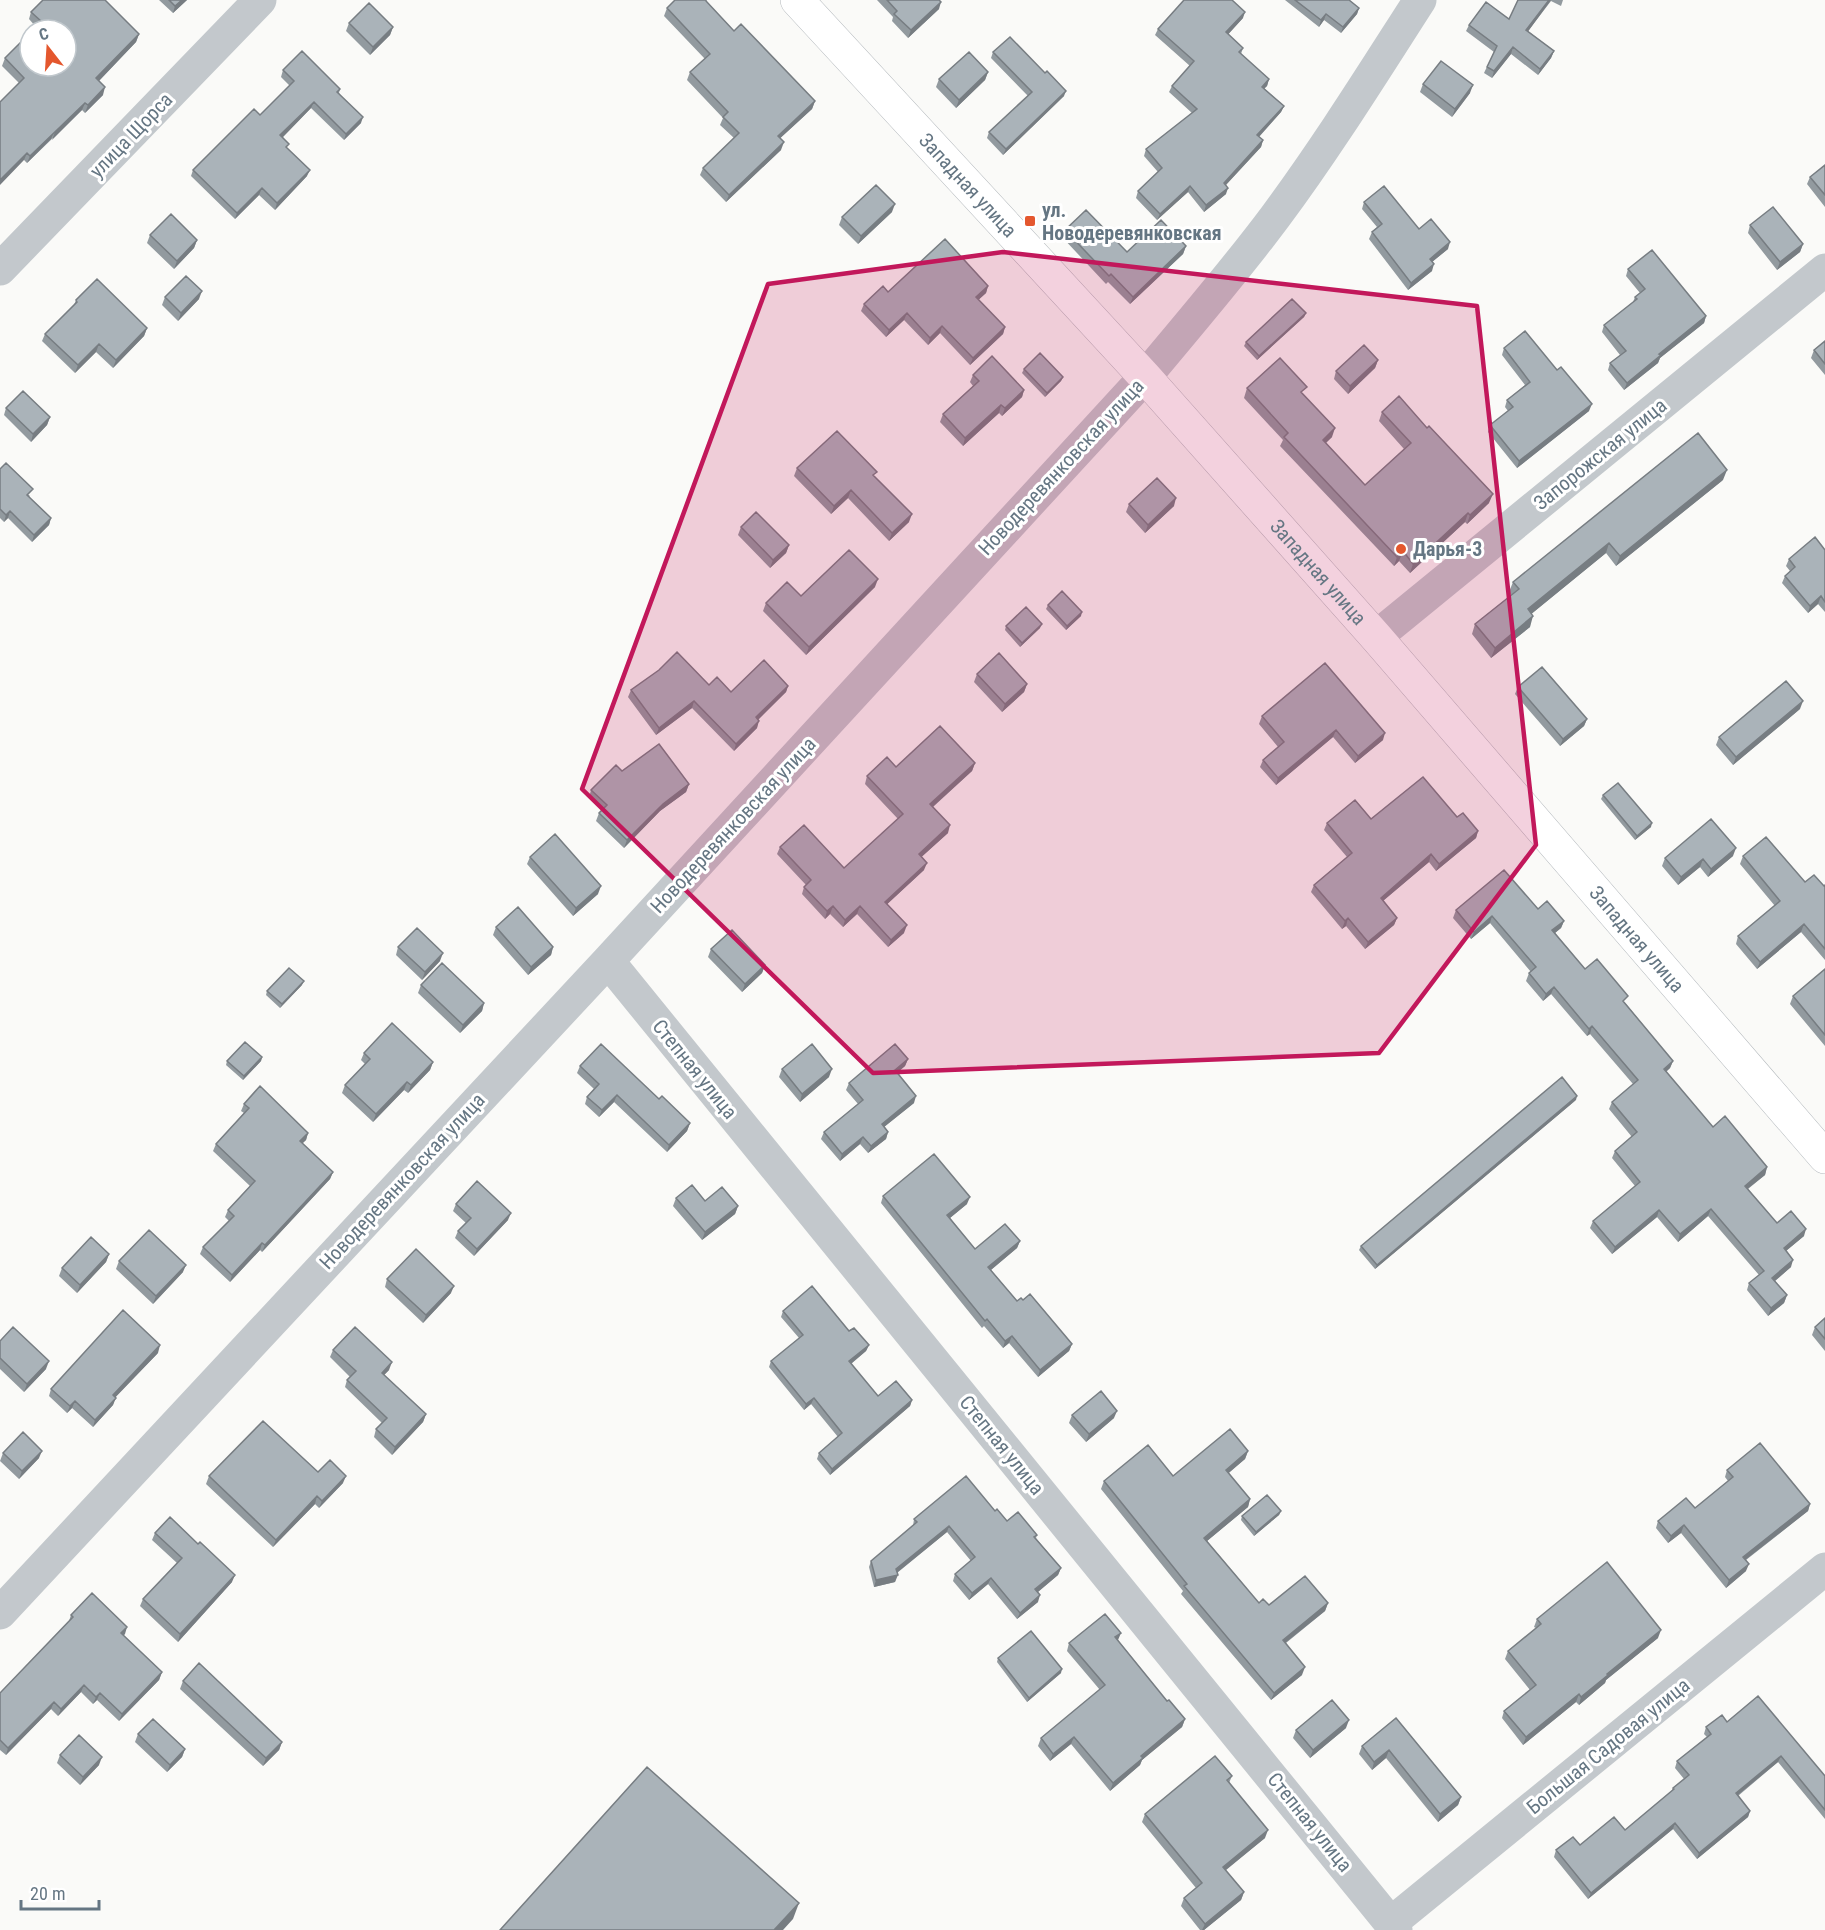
<svg xmlns="http://www.w3.org/2000/svg" width="1825" height="1930" viewBox="0 0 1825 1930" font-family="'Roboto Condensed',sans-serif">
<style>
.lines{fill:none;stroke-linecap:round;stroke-linejoin:round}
.major-casing{stroke:#b5babe;stroke-width:34}
.minor{stroke:#c3c8cc;stroke-width:33}
.major{stroke:#fff;stroke-width:33}
.wall{fill:#929a9f}
.shaded-wall{fill:#777d82}
.building{fill:#aab3b9;stroke:#777d82;stroke-width:1.5}
.marked{fill:#c2185b;fill-opacity:0.2;stroke:#c2185b;stroke-width:4.5;stroke-linejoin:round}
.poi-dot{fill:#e4572e;stroke:#fff;stroke-width:2}
.labels{text-anchor:middle;dominant-baseline:central;stroke-width:6;stroke-linejoin:round;paint-order:stroke}
.street-label{font-size:20px;fill:#657683;stroke:#fff}
.poi-label{font-size:20px;font-weight:bold;fill:#657683;stroke:#fff;text-anchor:start}
</style>
<rect width="100%" height="100%" fill="#fafaf8"/>
<g class="lines">
<g class="major-casing">
<g id="major">
<path id="s1" d="M 797,0 L 1145,377 L 1376,637 L 1825,1157"/>
</g>
</g>
<path class="minor" d="M 0,269 L 260,0
M 1376,637 L 1825,270
M 608,961 L 1396,1930
M 0,1613 L 608,961 L 1145,377 C 1189,324 1234,272 1275,217 C 1327,147 1373,73 1420,0
M 1391,1923 L 1825,1569"/>
<use href="#major" class="major"/>
</g>
<path class="wall" d="M 159,0 L 187,0 L 173,13 Z
M 877,0 L 939,0 L 939,9 L 908,38 L 892,21 L 893,17 Z
M 1285,0 L 1349,0 L 1359,8 L 1357,14 L 1341,33 L 1324,20 L 1319,27 Z
M 1518,0 L 1563,0 L 1561,6 L 1551,1 L 1528,31 L 1554,51 L 1551,58 L 1538,75 L 1511,54 L 1492,78 L 1484,73 L 1494,52 L 1466,31 L 1469,25 L 1509,19 Z
M 708,3 L 734,31 L 815,101 L 812,109 L 780,138 L 781,150 L 726,202 L 700,175 L 703,168 L 734,138 L 720,125 L 723,118 L 687,80 L 690,72 L 705,59 L 664,16 L 667,8 Z
M 31,12 L 139,34 L 136,42 L 99,81 L 103,95 L 85,113 L 82,110 L 27,163 L 24,160 L 19,83 L 2,66 L 5,58 L 36,27 L 29,19 Z
M 1243,18 L 1228,34 L 1243,48 L 1241,54 L 1269,79 L 1267,86 L 1264,88 L 1284,106 L 1281,112 L 1259,137 L 1263,140 L 1261,147 L 1226,185 L 1226,194 L 1204,212 L 1188,192 L 1157,220 L 1136,198 L 1138,191 L 1158,172 L 1144,156 L 1146,149 L 1192,113 L 1169,92 L 1172,86 L 1190,66 L 1155,35 L 1158,29 Z
M 349,23 L 393,27 L 390,35 L 370,55 L 346,31 Z
M 993,52 L 1045,73 L 1064,96 L 1003,155 L 987,138 L 989,132 L 1028,96 L 991,58 Z
M 283,70 L 340,89 L 339,93 L 361,123 L 344,140 L 311,108 L 283,137 L 287,148 L 307,176 L 275,210 L 259,195 L 235,219 L 191,176 L 193,170 L 260,115 L 290,86 L 281,77 Z
M 988,72 L 985,80 L 956,108 L 936,87 L 939,79 Z
M 1423,84 L 1470,93 L 1452,117 L 1420,92 Z
M 1825,165 L 1825,207 L 1807,184 L 1810,177 Z
M 1364,202 L 1419,229 L 1448,249 L 1432,262 L 1432,271 L 1408,290 L 1369,239 L 1372,232 L 1377,227 L 1362,209 Z
M 892,212 L 858,244 L 839,225 L 842,217 Z
M 1750,225 L 1803,244 L 1800,252 L 1777,270 L 1748,233 Z
M 1065,230 L 1127,252 L 1186,246 L 1183,254 L 1130,304 L 1108,282 L 1106,284 L 1062,237 Z
M 150,235 L 197,240 L 194,248 L 174,269 L 147,243 Z
M 1628,269 L 1706,316 L 1704,323 L 1660,358 L 1658,363 L 1624,390 L 1608,370 L 1610,363 L 1620,355 L 1602,332 L 1604,325 L 1633,302 L 1635,297 L 1640,293 L 1626,276 Z
M 988,286 L 986,293 L 978,300 L 1005,327 L 1003,334 L 970,365 L 940,333 L 928,345 L 904,320 L 886,337 L 861,311 L 864,304 L 888,292 Z
M 165,297 L 199,299 L 178,321 L 162,305 Z
M 76,300 L 147,328 L 144,336 L 113,368 L 96,352 L 75,373 L 42,341 L 45,334 L 74,305 Z
M 1306,313 L 1304,317 L 1257,360 L 1244,346 L 1246,342 Z
M 1825,341 L 1825,375 L 1811,358 L 1814,350 Z
M 1504,348 L 1589,411 L 1517,468 L 1488,432 L 1490,425 L 1508,411 L 1505,407 L 1507,400 L 1525,385 L 1502,355 Z
M 1378,360 L 1375,368 L 1348,394 L 1334,379 L 1336,371 Z
M 1024,369 L 1063,377 L 1061,381 L 1045,397 L 1022,373 Z
M 973,375 L 1024,390 L 1022,397 L 1002,416 L 999,413 L 963,446 L 940,422 L 943,414 L 973,386 L 970,382 Z
M 1247,388 L 1304,395 L 1332,437 L 1326,443 L 1365,485 L 1404,449 L 1379,421 L 1382,412 L 1489,503 L 1467,524 L 1465,522 L 1410,573 L 1399,561 L 1394,566 L 1280,446 L 1283,440 L 1244,398 Z
M 6,408 L 50,417 L 47,425 L 31,442 L 4,415 Z
M 797,468 L 875,477 L 909,522 L 889,541 L 848,498 L 831,514 L 794,476 Z
M 0,469 L 30,496 L 29,497 L 51,518 L 49,525 L 32,542 L 8,518 L 4,522 L 0,518 Z
M 1723,480 L 1616,566 L 1606,553 L 1531,614 L 1530,627 L 1491,658 L 1472,634 L 1475,624 L 1511,595 L 1509,592 L 1513,582 Z
M 1129,504 L 1174,506 L 1145,533 L 1126,512 Z
M 741,527 L 789,545 L 786,553 L 770,568 L 738,535 Z
M 1825,550 L 1825,612 L 1818,604 L 1808,613 L 1782,583 L 1785,576 L 1790,571 L 1786,566 L 1789,559 Z
M 875,587 L 806,655 L 763,611 L 766,603 L 801,596 Z
M 1048,605 L 1081,616 L 1066,630 L 1046,609 Z
M 1006,626 L 1040,628 L 1020,647 L 1005,630 Z
M 1325,663 L 1383,740 L 1355,763 L 1333,737 L 1276,785 L 1260,767 L 1263,760 L 1278,747 L 1259,724 L 1262,716 Z
M 977,674 L 1027,684 L 1024,692 L 1002,712 L 974,682 Z
M 709,685 L 731,692 L 788,686 L 786,692 L 758,719 L 757,728 L 734,751 L 692,708 L 656,735 L 628,697 L 631,690 Z
M 1518,687 L 1587,719 L 1584,726 L 1560,746 L 1515,694 Z
M 1800,709 L 1733,765 L 1716,745 L 1719,737 Z
M 975,763 L 972,771 L 933,807 L 948,833 L 921,857 L 924,870 L 887,904 L 904,933 L 888,947 L 857,914 L 843,927 L 830,914 L 825,919 L 802,894 L 804,887 L 806,885 L 777,854 L 780,847 L 844,868 L 898,819 L 865,784 L 867,776 L 896,767 Z
M 622,771 L 689,784 L 686,792 L 660,811 L 624,848 L 596,821 L 599,813 L 602,810 L 589,798 L 591,790 Z
M 1603,795 L 1651,827 L 1635,840 L 1601,799 Z
M 1457,817 L 1478,831 L 1476,838 L 1436,871 L 1429,862 L 1383,901 L 1397,918 L 1394,925 L 1365,949 L 1346,926 L 1342,929 L 1311,892 L 1314,885 L 1347,857 L 1324,830 L 1327,823 L 1371,819 Z
M 1733,856 L 1708,877 L 1700,867 L 1678,885 L 1662,866 L 1665,858 Z
M 1743,856 L 1805,882 L 1824,886 L 1825,885 L 1825,960 L 1801,932 L 1757,969 L 1736,944 L 1738,936 L 1775,906 L 1740,864 Z
M 530,857 L 598,894 L 573,916 L 527,864 Z
M 1538,909 L 1564,921 L 1561,928 L 1555,933 L 1585,969 L 1626,1004 L 1673,1061 L 1670,1068 L 1666,1072 L 1713,1127 L 1767,1167 L 1765,1175 L 1748,1189 L 1777,1223 L 1804,1236 L 1786,1251 L 1791,1267 L 1775,1281 L 1787,1295 L 1784,1303 L 1768,1316 L 1747,1290 L 1749,1283 L 1759,1275 L 1708,1216 L 1678,1242 L 1657,1217 L 1612,1254 L 1590,1228 L 1593,1221 L 1635,1186 L 1612,1158 L 1615,1151 L 1632,1137 L 1609,1109 L 1612,1102 L 1633,1084 L 1590,1034 L 1587,1036 L 1551,994 L 1543,1001 L 1526,981 L 1529,973 L 1531,972 L 1490,923 L 1471,939 L 1453,918 L 1456,910 Z
M 496,927 L 553,947 L 551,955 L 528,975 L 493,935 Z
M 398,947 L 440,961 L 422,980 L 396,955 Z
M 711,949 L 765,965 L 762,973 L 742,992 L 708,957 Z
M 1825,969 L 1825,1046 L 1790,1004 L 1793,996 Z
M 302,985 L 280,1008 L 266,995 L 267,991 Z
M 421,985 L 484,1003 L 482,1011 L 460,1033 L 418,993 Z
M 364,1053 L 433,1062 L 430,1070 L 408,1093 L 404,1090 L 373,1122 L 342,1093 L 345,1085 L 365,1064 L 361,1060 Z
M 262,1057 L 261,1061 L 243,1080 L 226,1065 L 227,1061 Z
M 908,1059 L 905,1066 L 897,1073 L 914,1103 L 884,1127 L 888,1132 L 886,1139 L 868,1153 L 860,1144 L 840,1161 L 821,1139 L 824,1132 L 858,1104 L 846,1090 L 849,1083 Z
M 580,1066 L 659,1099 L 690,1123 L 687,1131 L 667,1152 L 614,1102 L 599,1117 L 585,1104 L 587,1097 L 594,1089 L 577,1073 Z
M 782,1069 L 829,1077 L 800,1102 L 779,1077 Z
M 1576,1100 L 1375,1269 L 1359,1250 L 1361,1246 Z
M 244,1104 L 308,1133 L 306,1140 L 302,1143 L 333,1172 L 330,1179 L 262,1252 L 260,1250 L 230,1282 L 200,1254 L 203,1247 L 229,1221 L 225,1217 L 228,1210 L 250,1186 L 213,1151 L 216,1144 L 244,1113 L 241,1111 Z
M 883,1196 L 967,1204 L 950,1218 L 975,1249 L 1020,1241 L 1017,1248 L 991,1270 L 1017,1301 L 1072,1344 L 1069,1351 L 1038,1377 L 1009,1343 L 1003,1348 L 984,1326 L 982,1328 L 881,1203 Z
M 676,1198 L 738,1206 L 735,1214 L 702,1240 L 673,1206 Z
M 456,1204 L 508,1220 L 474,1256 L 455,1238 L 458,1231 L 466,1223 L 453,1211 Z
M 109,1254 L 106,1262 L 77,1293 L 59,1276 L 62,1268 Z
M 119,1261 L 183,1272 L 153,1304 L 116,1269 Z
M 387,1279 L 451,1293 L 423,1323 L 385,1287 Z
M 783,1311 L 849,1331 L 869,1345 L 866,1351 L 851,1364 L 878,1396 L 912,1400 L 910,1406 L 830,1475 L 817,1459 L 819,1453 L 838,1437 L 811,1404 L 804,1410 L 769,1367 L 771,1361 L 799,1338 L 781,1317 Z
M 1825,1318 L 1825,1351 L 1812,1335 L 1815,1327 Z
M 0,1341 L 46,1369 L 24,1392 L 0,1369 Z
M 333,1350 L 389,1370 L 384,1375 L 426,1414 L 423,1422 L 392,1455 L 374,1437 L 376,1429 L 382,1423 L 345,1387 L 347,1380 L 350,1377 L 330,1357 Z
M 158,1353 L 115,1397 L 113,1405 L 93,1427 L 72,1408 L 67,1413 L 49,1396 L 51,1389 Z
M 1072,1415 L 1114,1418 L 1086,1442 L 1069,1423 Z
M 1248,1451 L 1245,1459 L 1228,1473 L 1250,1499 L 1248,1507 L 1207,1541 L 1259,1603 L 1269,1605 L 1328,1603 L 1325,1611 L 1286,1643 L 1302,1675 L 1271,1700 L 1181,1594 L 1183,1591 L 1101,1489 L 1104,1481 L 1173,1476 Z
M 3,1453 L 39,1458 L 19,1479 L 0,1461 Z
M 1727,1470 L 1810,1504 L 1808,1511 L 1746,1560 L 1746,1571 L 1726,1588 L 1681,1533 L 1668,1543 L 1656,1528 L 1658,1521 L 1695,1508 L 1728,1481 L 1725,1477 Z
M 318,1472 L 343,1483 L 319,1508 L 315,1504 L 273,1547 L 206,1484 L 209,1476 Z
M 995,1511 L 1007,1521 L 1037,1535 L 1036,1538 L 1061,1568 L 1058,1575 L 1038,1592 L 1038,1602 L 1017,1619 L 988,1584 L 969,1600 L 953,1581 L 955,1574 L 971,1561 L 947,1532 L 897,1573 L 895,1582 L 874,1587 L 869,1567 L 871,1561 L 913,1526 L 914,1519 Z
M 1281,1511 L 1279,1515 L 1254,1536 L 1241,1520 L 1242,1516 Z
M 155,1533 L 232,1582 L 178,1642 L 140,1606 L 143,1599 L 177,1563 L 152,1540 Z
M 71,1615 L 125,1634 L 123,1635 L 162,1672 L 159,1680 L 119,1721 L 97,1700 L 93,1704 L 81,1692 L 58,1716 L 51,1709 L 6,1755 L 0,1750 L 0,1693 L 69,1621 Z
M 1537,1619 L 1658,1638 L 1606,1680 L 1605,1683 L 1579,1705 L 1576,1702 L 1523,1745 L 1502,1718 L 1504,1711 L 1530,1690 L 1505,1659 L 1508,1651 L 1536,1628 L 1534,1627 Z
M 1118,1640 L 1167,1701 L 1185,1719 L 1182,1727 L 1142,1760 L 1140,1765 L 1110,1791 L 1071,1744 L 1050,1761 L 1038,1746 L 1041,1738 L 1100,1690 L 1067,1651 L 1069,1643 Z
M 998,1658 L 1061,1673 L 1027,1702 L 997,1662 Z
M 183,1681 L 282,1742 L 279,1750 L 263,1766 L 180,1689 Z
M 1396,1718 L 1461,1797 L 1458,1805 L 1438,1822 L 1386,1758 L 1372,1770 L 1359,1754 L 1362,1746 Z
M 1727,1722 L 1825,1776 L 1825,1819 L 1778,1762 L 1738,1796 L 1750,1811 L 1748,1817 L 1697,1859 L 1673,1829 L 1588,1899 L 1554,1857 L 1556,1850 L 1580,1845 L 1625,1830 L 1671,1792 L 1673,1788 L 1684,1779 L 1675,1768 L 1677,1761 L 1707,1737 L 1704,1734 L 1706,1727 Z
M 1346,1728 L 1310,1758 L 1293,1738 L 1296,1730 Z
M 138,1734 L 185,1749 L 182,1757 L 167,1772 L 135,1742 Z
M 60,1755 L 99,1765 L 80,1785 L 57,1763 Z
M 1232,1776 L 1229,1783 L 1265,1838 L 1225,1870 L 1244,1892 L 1241,1900 L 1204,1930 L 1200,1930 L 1181,1906 L 1184,1898 L 1196,1888 L 1142,1822 L 1145,1814 Z"/>
<path class="shaded-wall" d="M 182,0 L 187,0 L 173,13 L 175,6 Z
M 1549,0 L 1551,0 L 1524,37 L 1526,30 Z
M 941,2 L 939,9 L 908,38 L 911,30 Z
M 1359,8 L 1357,14 L 1341,33 L 1343,27 Z
M 1245,12 L 1243,18 L 1224,39 L 1226,32 Z
M 1326,14 L 1324,20 L 1319,27 L 1321,20 Z
M 393,27 L 390,35 L 370,55 L 373,47 Z
M 139,34 L 136,42 L 94,86 L 96,78 Z
M 1513,47 L 1511,54 L 1492,78 L 1494,71 Z
M 1554,51 L 1551,58 L 1538,75 L 1540,69 Z
M 988,72 L 985,80 L 956,108 L 959,100 Z
M 1269,79 L 1267,86 L 1260,93 L 1262,87 Z
M 1473,85 L 1470,93 L 1452,117 L 1455,109 Z
M 105,87 L 103,95 L 85,113 L 88,105 Z
M 1066,91 L 1064,96 L 1003,155 L 1006,149 Z
M 815,101 L 812,109 L 775,143 L 778,136 Z
M 314,102 L 311,108 L 278,142 L 280,135 Z
M 85,103 L 82,110 L 52,140 L 55,132 Z
M 1284,106 L 1281,112 L 1255,141 L 1257,135 Z
M 363,117 L 361,123 L 344,140 L 346,134 Z
M 54,132 L 51,139 L 27,163 L 30,156 Z
M 1263,140 L 1261,147 L 1222,189 L 1224,183 Z
M 784,142 L 781,150 L 726,202 L 729,195 Z
M 27,153 L 24,160 L 0,185 L 0,180 Z
M 310,170 L 307,176 L 275,210 L 277,203 Z
M 1190,186 L 1188,192 L 1157,220 L 1160,214 Z
M 262,188 L 259,195 L 235,219 L 237,213 Z
M 1228,188 L 1226,194 L 1204,212 L 1206,205 Z
M 895,204 L 892,212 L 858,244 L 861,236 Z
M 197,240 L 194,248 L 174,269 L 177,261 Z
M 1450,242 L 1448,249 L 1427,266 L 1430,259 Z
M 1803,244 L 1800,252 L 1777,270 L 1780,262 Z
M 1186,246 L 1183,254 L 1130,304 L 1133,297 Z
M 1434,264 L 1432,271 L 1408,290 L 1411,283 Z
M 988,286 L 986,293 L 974,304 L 976,297 Z
M 202,291 L 199,299 L 178,321 L 181,313 Z
M 907,313 L 904,320 L 886,337 L 889,330 Z
M 1306,313 L 1304,317 L 1257,360 L 1259,356 Z
M 1706,316 L 1704,323 L 1660,358 L 1658,363 L 1624,390 L 1627,383 L 1659,354 Z
M 942,326 L 940,333 L 928,345 L 930,338 Z
M 1005,327 L 1003,334 L 970,365 L 973,358 Z
M 147,328 L 144,336 L 113,368 L 116,360 Z
M 99,344 L 96,352 L 75,373 L 78,365 Z
M 1378,360 L 1375,368 L 1348,394 L 1350,386 Z
M 1063,377 L 1061,381 L 1045,397 L 1047,393 Z
M 1024,390 L 1022,397 L 1002,416 L 1005,408 Z
M 1592,404 L 1589,411 L 1517,468 L 1519,461 Z
M 1001,405 L 999,413 L 963,446 L 965,438 Z
M 50,417 L 47,425 L 31,442 L 33,434 Z
M 1335,428 L 1332,437 L 1319,449 L 1323,440 Z
M 1727,470 L 1723,480 L 1616,566 L 1620,556 Z
M 851,490 L 848,498 L 831,514 L 834,506 Z
M 1493,494 L 1489,503 L 1467,524 L 1470,515 Z
M 1176,498 L 1174,506 L 1145,533 L 1148,525 Z
M 10,511 L 8,518 L 4,522 L 6,515 Z
M 1468,513 L 1465,522 L 1410,573 L 1413,564 Z
M 912,514 L 909,522 L 889,541 L 892,533 Z
M 51,518 L 49,525 L 32,542 L 34,535 Z
M 1609,543 L 1606,553 L 1524,620 L 1528,609 Z
M 789,545 L 786,553 L 770,568 L 773,560 Z
M 1403,551 L 1399,561 L 1394,566 L 1397,557 Z
M 878,579 L 875,587 L 806,655 L 809,647 Z
M 1821,596 L 1818,604 L 1808,613 L 1810,606 Z
M 1082,612 L 1081,616 L 1066,630 L 1067,626 Z
M 1533,616 L 1530,627 L 1491,658 L 1495,648 Z
M 1042,624 L 1040,628 L 1020,647 L 1022,643 Z
M 1027,684 L 1024,692 L 1002,712 L 1005,704 Z
M 788,686 L 786,692 L 754,724 L 756,717 Z
M 694,701 L 692,708 L 656,735 L 659,728 Z
M 1803,701 L 1800,709 L 1733,765 L 1736,757 Z
M 1587,719 L 1584,726 L 1560,746 L 1563,739 Z
M 759,721 L 757,728 L 734,751 L 736,744 Z
M 1336,730 L 1333,737 L 1276,785 L 1278,778 Z
M 1385,733 L 1383,740 L 1355,763 L 1358,756 Z
M 975,763 L 972,771 L 928,811 L 930,804 Z
M 689,784 L 686,792 L 660,811 L 624,848 L 627,840 L 663,804 Z
M 1652,823 L 1651,827 L 1635,840 L 1637,836 Z
M 950,825 L 948,833 L 916,862 L 919,854 Z
M 1478,831 L 1476,838 L 1436,871 L 1439,864 Z
M 1736,848 L 1733,856 L 1708,877 L 1711,869 Z
M 1431,854 L 1429,862 L 1378,905 L 1381,898 Z
M 1703,859 L 1700,867 L 1678,885 L 1681,877 Z
M 927,863 L 924,870 L 882,909 L 885,902 Z
M 601,886 L 598,894 L 573,916 L 576,908 Z
M 833,906 L 830,914 L 825,919 L 827,911 Z
M 860,906 L 857,914 L 843,927 L 845,920 Z
M 1492,916 L 1490,923 L 1471,939 L 1474,932 Z
M 1348,918 L 1346,926 L 1342,929 L 1345,921 Z
M 1397,918 L 1394,925 L 1365,949 L 1368,942 Z
M 1564,921 L 1561,928 L 1550,937 L 1552,930 Z
M 1804,924 L 1801,932 L 1757,969 L 1760,962 Z
M 907,925 L 904,933 L 888,947 L 891,940 Z
M 553,947 L 551,955 L 528,975 L 531,967 Z
M 443,953 L 440,961 L 422,980 L 425,972 Z
M 765,965 L 762,973 L 742,992 L 745,984 Z
M 304,981 L 302,985 L 280,1008 L 282,1004 Z
M 1554,987 L 1551,994 L 1543,1001 L 1546,994 Z
M 484,1003 L 482,1011 L 460,1033 L 463,1025 Z
M 1592,1026 L 1590,1034 L 1587,1036 L 1589,1029 Z
M 262,1057 L 261,1061 L 243,1080 L 244,1076 Z
M 908,1059 L 905,1066 L 892,1077 L 895,1070 Z
M 1673,1061 L 1670,1068 L 1661,1076 L 1664,1069 Z
M 433,1062 L 430,1070 L 408,1093 L 411,1085 Z
M 832,1069 L 829,1077 L 800,1102 L 802,1094 Z
M 407,1082 L 404,1090 L 373,1122 L 376,1114 Z
M 617,1095 L 614,1102 L 599,1117 L 602,1110 Z
M 916,1096 L 914,1103 L 879,1131 L 882,1124 Z
M 1577,1096 L 1576,1100 L 1375,1269 L 1377,1265 Z
M 690,1123 L 687,1131 L 667,1152 L 669,1145 Z
M 888,1132 L 886,1139 L 868,1153 L 871,1146 Z
M 308,1133 L 306,1140 L 298,1148 L 300,1141 Z
M 863,1137 L 860,1144 L 840,1161 L 842,1154 Z
M 1767,1167 L 1765,1175 L 1742,1193 L 1745,1186 Z
M 333,1172 L 330,1179 L 262,1252 L 265,1245 Z
M 970,1197 L 967,1204 L 945,1222 L 947,1215 Z
M 738,1206 L 735,1214 L 702,1240 L 705,1232 Z
M 1711,1209 L 1708,1216 L 1678,1242 L 1680,1234 Z
M 1659,1210 L 1657,1217 L 1612,1254 L 1615,1247 Z
M 511,1213 L 508,1220 L 474,1256 L 477,1249 Z
M 1806,1229 L 1804,1236 L 1781,1255 L 1784,1248 Z
M 1020,1241 L 1017,1248 L 986,1274 L 988,1267 Z
M 262,1243 L 260,1250 L 230,1282 L 232,1275 Z
M 109,1254 L 106,1262 L 77,1293 L 80,1285 Z
M 1793,1260 L 1791,1267 L 1770,1285 L 1772,1278 Z
M 186,1265 L 183,1272 L 153,1304 L 156,1296 Z
M 454,1286 L 451,1293 L 423,1323 L 426,1315 Z
M 1787,1295 L 1784,1303 L 1768,1316 L 1771,1308 Z
M 1012,1336 L 1009,1343 L 1003,1348 L 1005,1341 Z
M 1072,1344 L 1069,1351 L 1038,1377 L 1040,1370 Z
M 160,1345 L 158,1353 L 110,1403 L 113,1395 Z
M 869,1345 L 866,1351 L 847,1367 L 849,1361 Z
M 49,1361 L 46,1369 L 24,1392 L 27,1384 Z
M 392,1362 L 389,1370 L 379,1380 L 382,1373 Z
M 116,1398 L 113,1405 L 93,1427 L 95,1420 Z
M 814,1398 L 811,1404 L 804,1410 L 806,1404 Z
M 912,1400 L 910,1406 L 830,1475 L 832,1469 Z
M 75,1401 L 72,1408 L 67,1413 L 70,1406 Z
M 1117,1411 L 1114,1418 L 1086,1442 L 1089,1434 Z
M 426,1414 L 423,1422 L 392,1455 L 395,1447 Z
M 42,1451 L 39,1458 L 19,1479 L 22,1471 Z
M 1248,1451 L 1245,1459 L 1223,1478 L 1226,1470 Z
M 346,1476 L 343,1483 L 319,1508 L 322,1501 Z
M 317,1496 L 315,1504 L 273,1547 L 276,1540 Z
M 1250,1499 L 1248,1507 L 1201,1546 L 1204,1538 Z
M 1810,1504 L 1808,1511 L 1740,1564 L 1743,1557 Z
M 1281,1511 L 1279,1515 L 1254,1536 L 1256,1532 Z
M 1684,1525 L 1681,1533 L 1668,1543 L 1671,1536 Z
M 949,1526 L 947,1532 L 894,1575 L 896,1569 Z
M 1749,1564 L 1746,1571 L 1726,1588 L 1729,1580 Z
M 1061,1568 L 1058,1575 L 1033,1596 L 1035,1589 Z
M 235,1575 L 232,1582 L 178,1642 L 180,1634 Z
M 898,1575 L 895,1582 L 874,1587 L 876,1580 Z
M 991,1578 L 988,1584 L 969,1600 L 972,1593 Z
M 1040,1595 L 1038,1602 L 1017,1619 L 1020,1613 Z
M 1328,1603 L 1325,1611 L 1280,1647 L 1283,1640 Z
M 127,1627 L 125,1634 L 119,1640 L 121,1633 Z
M 1661,1630 L 1658,1638 L 1606,1680 L 1605,1683 L 1579,1705 L 1581,1697 L 1607,1674 Z
M 1121,1633 L 1118,1640 L 1113,1645 L 1115,1637 Z
M 1305,1667 L 1302,1675 L 1271,1700 L 1274,1693 Z
M 1062,1669 L 1061,1673 L 1027,1702 L 1029,1698 Z
M 162,1672 L 159,1680 L 119,1721 L 122,1714 Z
M 84,1685 L 81,1692 L 58,1716 L 61,1709 Z
M 100,1693 L 97,1700 L 93,1704 L 96,1697 Z
M 1579,1694 L 1576,1702 L 1523,1745 L 1526,1737 Z
M 54,1702 L 51,1709 L 6,1755 L 8,1748 Z
M 1185,1719 L 1182,1727 L 1142,1760 L 1140,1765 L 1110,1791 L 1113,1783 L 1141,1756 Z
M 1349,1720 L 1346,1728 L 1310,1758 L 1313,1750 Z
M 1074,1737 L 1071,1744 L 1050,1761 L 1053,1754 Z
M 282,1742 L 279,1750 L 263,1766 L 266,1758 Z
M 185,1749 L 182,1757 L 167,1772 L 170,1765 Z
M 1389,1750 L 1386,1758 L 1372,1770 L 1374,1762 Z
M 1781,1756 L 1778,1762 L 1733,1799 L 1736,1793 Z
M 102,1757 L 99,1765 L 80,1785 L 83,1777 Z
M 1461,1797 L 1458,1805 L 1438,1822 L 1440,1814 Z
M 1750,1811 L 1748,1817 L 1697,1859 L 1699,1853 Z
M 1675,1823 L 1673,1829 L 1588,1899 L 1591,1893 Z
M 1268,1830 L 1265,1838 L 1220,1875 L 1223,1867 Z
M 1244,1892 L 1241,1900 L 1204,1930 L 1202,1930 L 1205,1924 Z
M 799,1903 L 793,1919 L 783,1930 L 774,1930 Z"/>
<path class="building" d="M 43,0 L 105,0 L 139,34 L 96,78 L 105,87 L 88,105 L 85,103 L 30,156 L 27,153 L 0,180 L 0,102 L 24,78 L 5,58 L 30,33 L 30,66 L 66,66 L 66,30 L 33,30 L 42,22 L 31,12 Z
M 169,0 L 182,0 L 175,6 Z
M 675,0 L 706,0 L 706,1 L 734,31 L 741,24 L 815,101 L 778,136 L 784,142 L 729,195 L 703,168 L 739,133 L 723,117 L 728,112 L 690,72 L 710,54 L 667,8 Z
M 887,0 L 939,0 L 941,2 L 911,30 L 894,14 L 897,11 Z
M 1184,0 L 1232,0 L 1245,12 L 1226,32 L 1243,48 L 1239,52 L 1269,79 L 1262,87 L 1284,106 L 1257,135 L 1263,140 L 1224,183 L 1228,188 L 1206,205 L 1190,186 L 1160,214 L 1138,191 L 1162,168 L 1146,149 L 1197,109 L 1172,86 L 1194,61 L 1158,29 Z
M 1295,0 L 1349,0 L 1359,8 L 1343,27 L 1326,14 L 1321,20 Z
M 1518,0 L 1549,0 L 1526,30 L 1554,51 L 1540,69 L 1513,47 L 1494,71 L 1487,67 L 1497,46 L 1469,25 L 1486,2 L 1509,19 Z
M 369,3 L 393,27 L 373,47 L 349,23 Z
M 1010,37 L 1045,73 L 1047,71 L 1066,91 L 1006,149 L 989,132 L 1032,92 L 993,52 Z
M 302,51 L 340,89 L 337,92 L 363,117 L 346,134 L 314,102 L 280,135 L 289,144 L 286,147 L 310,170 L 277,203 L 262,188 L 237,213 L 193,170 L 254,109 L 260,115 L 294,81 L 283,70 Z
M 969,52 L 988,72 L 959,100 L 939,79 Z
M 1441,61 L 1473,85 L 1455,109 L 1423,84 Z
M 1825,165 L 1825,195 L 1810,177 Z
M 876,185 L 895,204 L 861,236 L 842,217 Z
M 1384,186 L 1419,229 L 1431,219 L 1450,242 L 1430,259 L 1434,264 L 1411,283 L 1372,232 L 1382,224 L 1364,202 Z
M 1773,207 L 1803,244 L 1780,262 L 1750,225 Z
M 1086,210 L 1127,252 L 1161,220 L 1186,246 L 1133,297 L 1111,274 L 1109,276 L 1065,230 Z
M 171,214 L 197,240 L 177,261 L 150,235 Z
M 945,239 L 988,286 L 976,297 L 1005,327 L 973,358 L 942,326 L 930,338 L 907,313 L 889,330 L 864,304 L 883,286 L 888,292 Z
M 1652,250 L 1706,316 L 1659,354 L 1661,355 L 1627,383 L 1610,363 L 1626,351 L 1604,325 L 1637,299 L 1635,297 L 1645,289 L 1628,269 Z
M 186,276 L 202,291 L 181,313 L 165,297 Z
M 97,279 L 147,328 L 116,360 L 99,344 L 78,365 L 45,334 L 77,302 L 76,300 Z
M 1292,299 L 1306,313 L 1259,356 L 1246,342 Z
M 1525,331 L 1557,370 L 1561,367 L 1592,404 L 1519,461 L 1490,425 L 1513,407 L 1507,400 L 1530,382 L 1504,348 Z
M 1825,341 L 1825,364 L 1814,350 Z
M 1364,345 L 1378,360 L 1350,386 L 1336,371 Z
M 1040,353 L 1063,377 L 1047,393 L 1024,369 Z
M 992,356 L 1024,390 L 1005,408 L 1001,405 L 965,438 L 943,414 L 979,381 L 973,375 Z
M 1280,358 L 1307,387 L 1301,392 L 1335,428 L 1323,440 L 1365,485 L 1411,443 L 1382,412 L 1399,396 L 1427,428 L 1429,426 L 1493,494 L 1470,515 L 1468,513 L 1413,564 L 1403,551 L 1397,557 L 1284,437 L 1288,433 L 1247,388 Z
M 23,391 L 50,417 L 33,434 L 6,408 Z
M 837,431 L 877,472 L 873,475 L 912,514 L 892,533 L 851,490 L 834,506 L 797,468 Z
M 1698,433 L 1727,470 L 1620,556 L 1609,543 L 1528,609 L 1533,616 L 1495,648 L 1475,624 L 1519,589 L 1513,582 Z
M 6,463 L 33,489 L 27,495 L 51,518 L 34,535 L 10,511 L 6,515 L 0,509 L 0,469 Z
M 1157,478 L 1176,498 L 1148,525 L 1129,504 Z
M 756,512 L 789,545 L 773,560 L 741,527 Z
M 1815,537 L 1825,550 L 1825,602 L 1821,596 L 1810,606 L 1785,576 L 1795,567 L 1789,559 Z
M 849,550 L 878,579 L 809,647 L 766,603 L 787,582 L 801,596 Z
M 1062,591 L 1082,612 L 1067,626 L 1048,605 Z
M 1026,607 L 1042,624 L 1022,643 L 1006,626 Z
M 677,652 L 709,685 L 717,677 L 731,692 L 764,660 L 788,686 L 756,717 L 759,721 L 736,744 L 694,701 L 659,728 L 631,690 L 659,670 Z
M 999,653 L 1027,684 L 1005,704 L 977,674 Z
M 1325,663 L 1385,733 L 1358,756 L 1336,730 L 1278,778 L 1263,760 L 1284,742 L 1262,716 Z
M 1542,667 L 1587,719 L 1563,739 L 1518,687 Z
M 1786,681 L 1803,701 L 1736,757 L 1719,737 Z
M 940,726 L 975,763 L 930,804 L 950,825 L 919,854 L 927,863 L 885,902 L 907,925 L 891,940 L 860,906 L 845,920 L 833,906 L 827,911 L 804,887 L 811,880 L 780,847 L 804,825 L 844,868 L 903,814 L 867,776 L 887,757 L 896,767 Z
M 659,744 L 689,784 L 663,804 L 627,840 L 599,813 L 607,805 L 591,790 L 616,765 L 622,771 Z
M 1423,777 L 1457,817 L 1463,813 L 1478,831 L 1439,864 L 1431,854 L 1381,898 L 1397,918 L 1368,942 L 1348,918 L 1345,921 L 1314,885 L 1352,853 L 1327,823 L 1355,800 L 1371,819 Z
M 1618,783 L 1652,823 L 1637,836 L 1603,795 Z
M 1711,819 L 1736,848 L 1711,869 L 1703,859 L 1681,877 L 1665,858 Z
M 555,834 L 601,886 L 576,908 L 530,857 Z
M 1766,837 L 1805,882 L 1814,875 L 1824,886 L 1825,885 L 1825,949 L 1804,924 L 1760,962 L 1738,936 L 1780,901 L 1743,856 Z
M 1504,870 L 1538,909 L 1547,901 L 1564,921 L 1552,930 L 1585,969 L 1597,959 L 1628,996 L 1623,1001 L 1673,1061 L 1664,1069 L 1713,1127 L 1725,1116 L 1767,1167 L 1745,1186 L 1777,1223 L 1791,1211 L 1806,1229 L 1784,1248 L 1793,1260 L 1772,1278 L 1787,1295 L 1771,1308 L 1749,1283 L 1764,1271 L 1711,1209 L 1680,1234 L 1659,1210 L 1615,1247 L 1593,1221 L 1640,1182 L 1615,1151 L 1637,1132 L 1612,1102 L 1638,1080 L 1592,1026 L 1589,1029 L 1554,987 L 1546,994 L 1529,973 L 1536,967 L 1492,916 L 1474,932 L 1456,910 Z
M 518,907 L 553,947 L 531,967 L 496,927 Z
M 417,928 L 443,953 L 425,972 L 398,947 Z
M 732,930 L 765,965 L 745,984 L 711,949 Z
M 442,963 L 484,1003 L 463,1025 L 421,985 Z
M 289,968 L 304,981 L 282,1004 L 267,991 Z
M 1825,969 L 1825,1035 L 1793,996 Z
M 392,1023 L 433,1062 L 411,1085 L 407,1082 L 376,1114 L 345,1085 L 370,1059 L 364,1053 Z
M 245,1042 L 262,1057 L 244,1076 L 227,1061 Z
M 601,1044 L 659,1099 L 662,1096 L 690,1123 L 669,1145 L 617,1095 L 602,1110 L 587,1097 L 599,1084 L 580,1066 Z
M 812,1044 L 832,1069 L 802,1094 L 782,1069 Z
M 895,1044 L 908,1059 L 895,1070 L 916,1096 L 882,1124 L 888,1132 L 871,1146 L 863,1137 L 842,1154 L 824,1132 L 863,1100 L 849,1083 Z
M 1562,1077 L 1577,1096 L 1377,1265 L 1361,1246 Z
M 260,1086 L 308,1133 L 300,1141 L 333,1172 L 265,1245 L 262,1243 L 232,1275 L 203,1247 L 234,1216 L 228,1210 L 255,1181 L 216,1144 L 249,1108 L 244,1104 Z
M 934,1154 L 970,1197 L 947,1215 L 975,1249 L 1005,1224 L 1020,1241 L 988,1267 L 1017,1301 L 1021,1298 L 1023,1300 L 1030,1294 L 1072,1344 L 1040,1370 L 1012,1336 L 1005,1341 L 987,1319 L 985,1321 L 883,1196 Z
M 477,1181 L 511,1213 L 477,1249 L 458,1231 L 471,1218 L 456,1204 Z
M 692,1185 L 705,1201 L 722,1187 L 738,1206 L 705,1232 L 676,1198 Z
M 149,1230 L 186,1265 L 156,1296 L 119,1261 Z
M 91,1237 L 109,1254 L 80,1285 L 62,1268 Z
M 416,1249 L 454,1286 L 426,1315 L 387,1279 Z
M 812,1286 L 849,1331 L 854,1328 L 869,1345 L 849,1361 L 878,1396 L 896,1381 L 912,1400 L 832,1469 L 819,1453 L 842,1433 L 814,1398 L 806,1404 L 771,1361 L 803,1335 L 783,1311 Z
M 123,1310 L 160,1345 L 113,1395 L 116,1398 L 95,1420 L 75,1401 L 70,1406 L 51,1389 Z
M 1825,1318 L 1825,1339 L 1815,1327 Z
M 13,1327 L 49,1361 L 27,1384 L 0,1358 L 0,1341 Z
M 355,1327 L 392,1362 L 382,1373 L 426,1414 L 395,1447 L 376,1429 L 387,1418 L 347,1380 L 356,1371 L 333,1350 Z
M 1101,1391 L 1117,1411 L 1089,1434 L 1072,1415 Z
M 263,1421 L 318,1472 L 330,1460 L 346,1476 L 322,1501 L 317,1496 L 276,1540 L 209,1476 Z
M 1230,1429 L 1248,1451 L 1226,1470 L 1250,1499 L 1204,1538 L 1259,1603 L 1263,1599 L 1269,1605 L 1305,1576 L 1328,1603 L 1283,1640 L 1305,1667 L 1274,1693 L 1184,1586 L 1187,1584 L 1104,1481 L 1148,1445 L 1173,1476 Z
M 23,1432 L 42,1451 L 22,1471 L 3,1453 Z
M 1760,1443 L 1810,1504 L 1743,1557 L 1749,1564 L 1729,1580 L 1684,1525 L 1671,1536 L 1658,1521 L 1686,1498 L 1695,1508 L 1733,1477 L 1727,1470 Z
M 966,1476 L 995,1511 L 997,1509 L 1007,1521 L 1018,1512 L 1037,1535 L 1034,1537 L 1061,1568 L 1035,1589 L 1040,1595 L 1020,1613 L 991,1578 L 972,1593 L 955,1574 L 975,1557 L 949,1526 L 896,1569 L 898,1575 L 876,1580 L 871,1561 L 917,1522 L 914,1519 Z
M 1267,1495 L 1281,1511 L 1256,1532 L 1242,1516 Z
M 170,1517 L 198,1544 L 200,1542 L 235,1575 L 180,1634 L 143,1599 L 182,1558 L 155,1533 Z
M 1607,1562 L 1661,1630 L 1607,1674 L 1608,1675 L 1581,1697 L 1579,1694 L 1526,1737 L 1504,1711 L 1536,1685 L 1508,1651 L 1541,1624 L 1537,1619 Z
M 92,1593 L 127,1627 L 121,1633 L 162,1672 L 122,1714 L 100,1693 L 96,1697 L 84,1685 L 61,1709 L 54,1702 L 8,1748 L 0,1740 L 0,1693 L 73,1617 L 71,1615 Z
M 1105,1614 L 1121,1633 L 1115,1637 L 1167,1701 L 1169,1700 L 1185,1719 L 1141,1756 L 1143,1758 L 1113,1783 L 1074,1737 L 1053,1754 L 1041,1738 L 1105,1685 L 1069,1643 Z
M 1031,1631 L 1062,1669 L 1029,1698 L 998,1658 Z
M 199,1663 L 282,1742 L 266,1758 L 183,1681 Z
M 1758,1696 L 1825,1776 L 1825,1810 L 1781,1756 L 1736,1793 L 1750,1811 L 1699,1853 L 1675,1823 L 1591,1893 L 1556,1850 L 1573,1837 L 1580,1845 L 1614,1817 L 1625,1830 L 1674,1789 L 1673,1788 L 1689,1775 L 1677,1761 L 1711,1734 L 1706,1727 L 1722,1715 L 1727,1722 Z
M 1332,1700 L 1349,1720 L 1313,1750 L 1296,1730 Z
M 1396,1718 L 1461,1797 L 1440,1814 L 1389,1750 L 1374,1762 L 1362,1746 Z
M 153,1719 L 185,1749 L 170,1765 L 138,1734 Z
M 79,1735 L 102,1757 L 83,1777 L 60,1755 Z
M 1215,1756 L 1232,1776 L 1227,1780 L 1268,1830 L 1223,1867 L 1244,1892 L 1205,1924 L 1184,1898 L 1202,1883 L 1145,1814 Z
M 647,1767 L 799,1903 L 774,1930 L 500,1930 Z"/>
<path class="marked" d="M 1003,252 L 1477,306 L 1536,845 L 1379,1053 L 873,1073 L 582,789 L 768,284 Z"/>
<g class="poi-dot">
<rect x="1024" y="215" width="12" height="12" rx="3"/>
<circle cx="1401" cy="549" r="6"/>
</g>
<g class="labels">
<g class="street-label">
<text transform="translate(131 135) rotate(-46)">улица Щорса</text>
<text stroke="none"><textPath href="#s1" startOffset="252">Западная улица</textPath></text>
<text transform="translate(1600 454) rotate(-39)">Запорожская улица</text>
<text transform="translate(1061 467) rotate(-47)">Новодеревянковская улица</text>
<text stroke="none"><textPath href="#s1" startOffset="774">Западная улица</textPath></text>
<text transform="translate(733 825) rotate(-47)">Новодеревянковская улица</text>
<text stroke="none"><textPath href="#s1" startOffset="1260">Западная улица</textPath></text>
<text transform="translate(695 1069) rotate(51)">Степная улица</text>
<text transform="translate(402 1181) rotate(-47)">Новодеревянковская улица</text>
<text transform="translate(1002 1445) rotate(51)">Степная улица</text>
<text transform="translate(1608 1746) rotate(-39)">Большая Садовая улица</text>
<text transform="translate(1310 1822) rotate(51)">Степная улица</text>
</g>
<g class="poi-label">
<text x="1042" y="210">ул.<tspan x="1042" dy="23">Новодеревянковская</tspan></text>
<text x="1413" y="549">Дарья-3</text>
</g>
</g>
<g transform="translate(48 48) rotate(343)"><circle r="28" fill="#ffffff" stroke="#c1c8cd" stroke-width="1.5"/>
<path d="M0-4.5L10 22L0 15L-10 22Z" fill="#e4572e"/>
<text y="-9" font-size="16" font-weight="bold" text-anchor="middle" fill="#657683">С</text>
</g>
<path d="M21 1900v9h78v-9" fill="none" stroke="#657683" stroke-width="3"/>
<text x="30" y="1900" font-size="18" fill="#657683" stroke="#ffffff" stroke-width="4.5" paint-order="stroke">20 m</text>
</svg>
